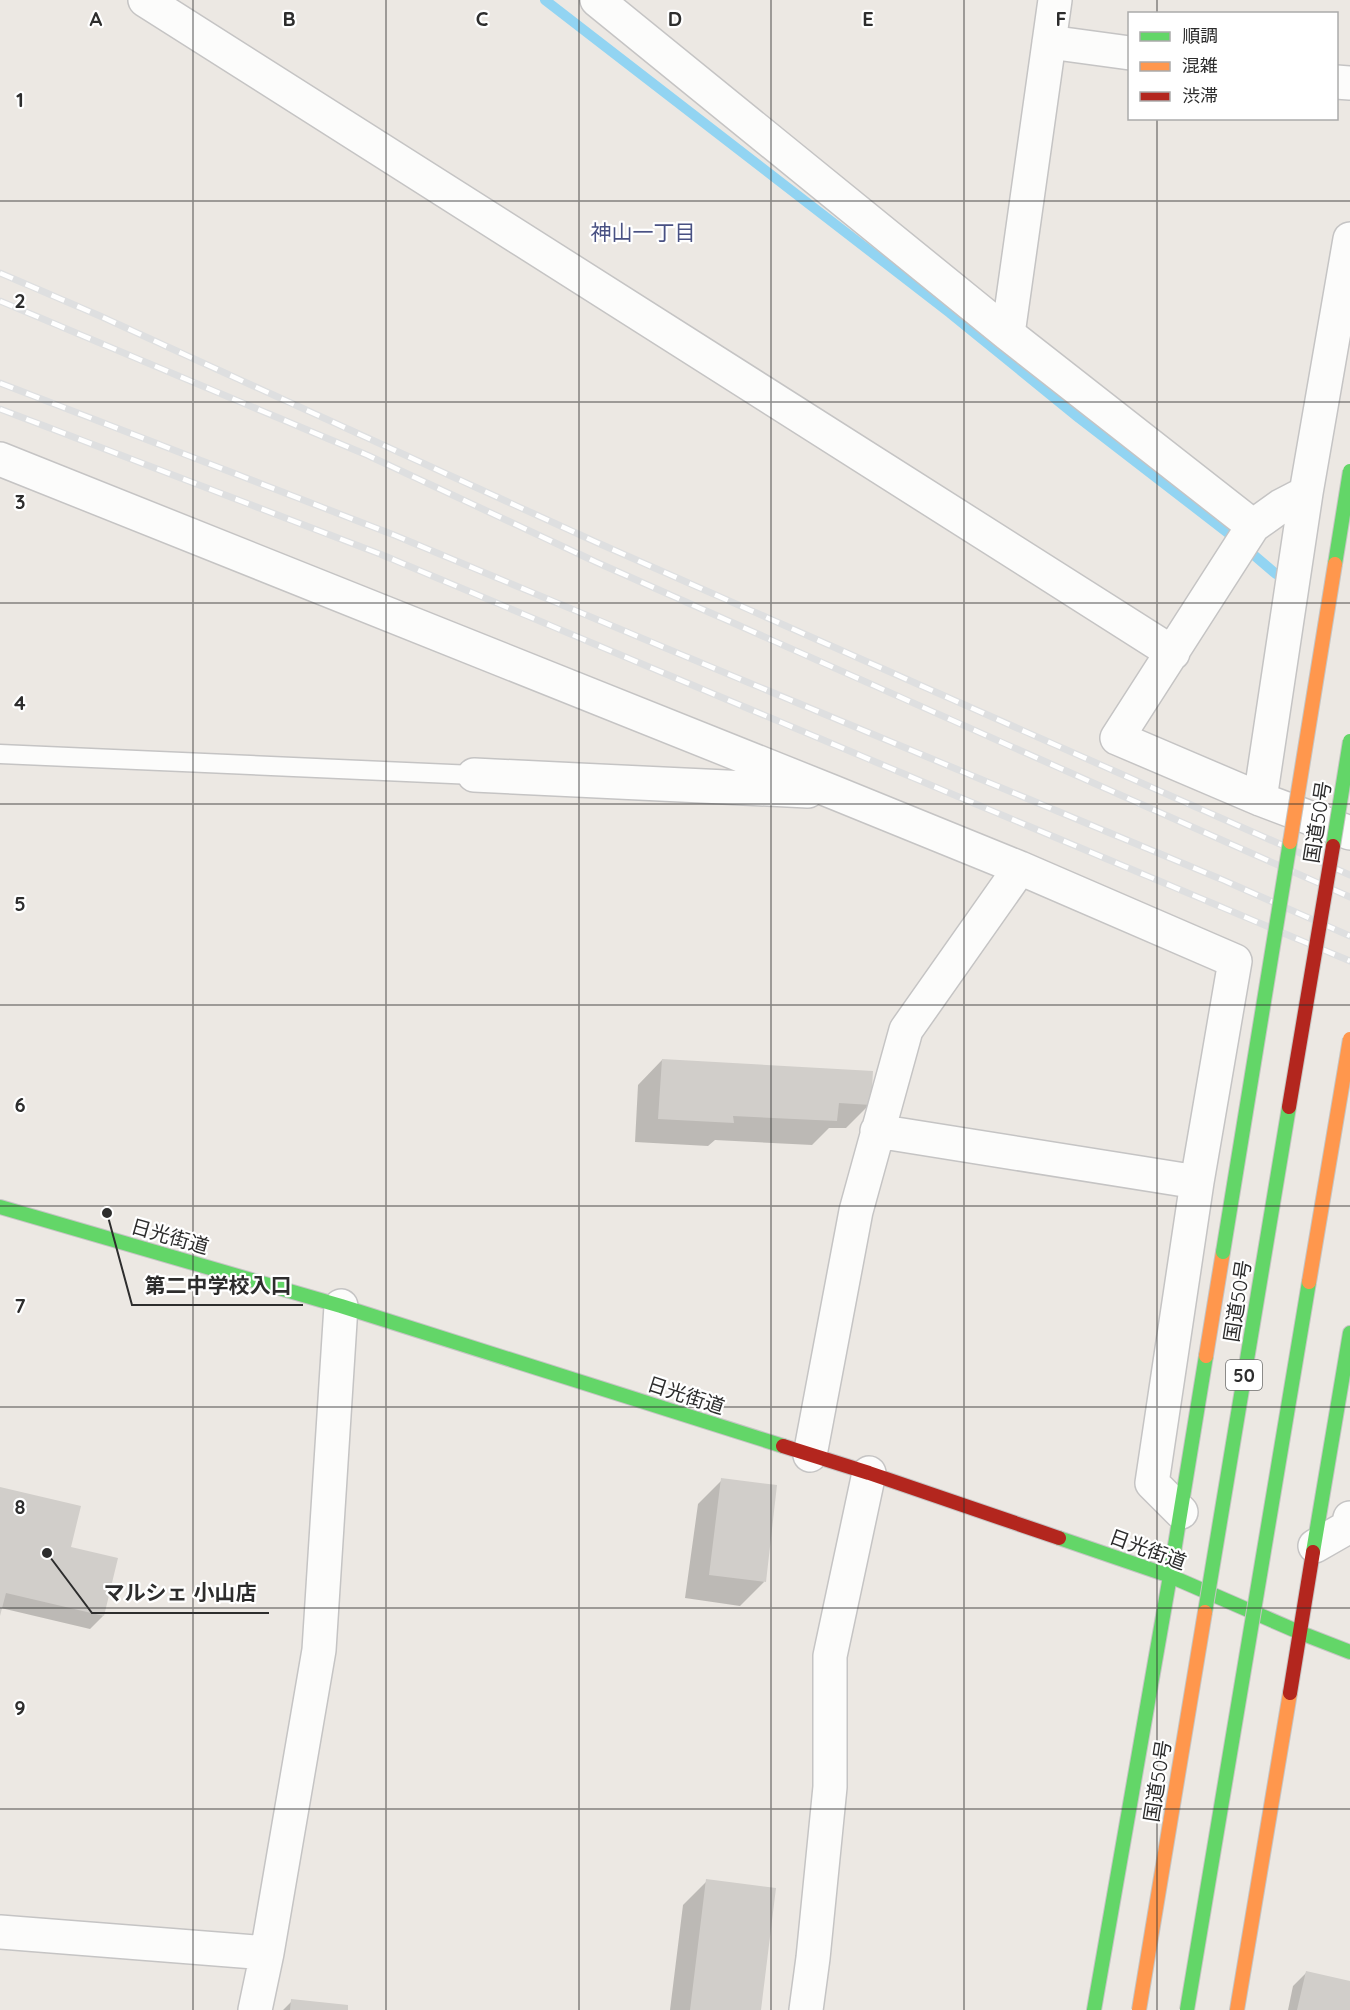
<svg xmlns="http://www.w3.org/2000/svg" width="1350" height="2010" viewBox="0 0 1350 2010" font-family="Quicksand,'Noto Sans JP',sans-serif">
<style>
.shadow{fill:#0003}
.lines{fill:none;stroke-linecap:round;stroke-linejoin:round}
.stream{stroke:#92d4f2;stroke-width:10}
.building{fill:#d1ceca}
.lane-casing{stroke:#c5c4c4;stroke-width:21}
.street-casing{stroke:#c5c4c4;stroke-width:36}
.fast-casing{stroke:#c5c4c4;stroke-width:16}
.slow-casing{stroke:#c5c4c4;stroke-width:16}
.jam-casing{stroke:#c5c4c4;stroke-width:16}
.lane{stroke:#fcfcfb;stroke-width:18}
.street{stroke:#fcfcfb;stroke-width:33}
.fast{stroke:#63d668;stroke-width:14}
.slow{stroke:#ff974d;stroke-width:14}
.jam{stroke:#b3261e;stroke-width:14}
.rail-casing{stroke:#dedfe0;stroke-width:7}
.rail{stroke:#fff;stroke-width:4.5;stroke-dasharray:14;stroke-linecap:butt}
.fast-bridge-casing{stroke:#c6c5c3;stroke-width:16;stroke-linecap:butt}
.slow-bridge-casing{stroke:#c6c5c3;stroke-width:16;stroke-linecap:butt}
.jam-bridge-casing{stroke:#c6c5c3;stroke-width:16;stroke-linecap:butt}
.fast-bridge{stroke:#63d668;stroke-width:14}
.slow-bridge{stroke:#ff974d;stroke-width:14}
.jam-bridge{stroke:#b3261e;stroke-width:14}
.grid{fill:none;stroke:#2d2d2d;stroke-width:1.5;stroke-opacity:0.55}
.labels{text-anchor:middle;dominant-baseline:central;stroke-width:4.5;stroke-linejoin:round;paint-order:stroke}
.shield{fill:#fff;stroke:#6c6c6c;stroke-width:1.5}
.shield-label{font-size:18px;font-weight:bold;fill:#2d2d2d}
.street-label{font-size:20px;fill:#2d2d2d;stroke:#fff}
.neighbourhood-label{font-size:21px;fill:#495183;stroke:#fff}
.grid-label{font-size:20px;text-anchor:middle;font-weight:bold;fill:#2d2d2d;stroke:#fff;stroke-width:4.5;stroke-linejoin:round;paint-order:stroke}
.leader{fill:none;stroke:#2d2d2d;stroke-width:2}
.callout-dot{fill:#2d2d2d;stroke:#fff;stroke-width:2}
.callout-label{font-size:21px;text-anchor:middle;font-weight:bold;fill:#2d2d2d;stroke:#fff;stroke-width:4.5;stroke-linejoin:round;paint-order:stroke}
</style>
<rect width="100%" height="100%" fill="#ece8e3"/>
<path class="shadow" d="M 662,1060 L 870,1104 L 846,1128 L 829,1128 L 812,1145 L 715,1140 L 708,1146 L 635,1142 L 638,1085 Z
M 722,1480 L 764,1582 L 740,1606 L 685,1598 L 698,1504 Z
M 0,1489 L 70,1549 L 103,1616 L 90,1629 L 1,1608 L 0,1613 Z
M 707,1881 L 759,2010 L 670,2010 L 683,1905 Z
M 1306,1973 L 1350,1983 L 1350,2010 L 1288,2010 L 1293,1986 Z
M 292,2001 L 346,2010 L 283,2010 Z"/>
<g class="lines">
<path class="stream" d="M 545,0 L 950,313 L 1079,418 L 1228,533 L 1276,574"/>
</g>
<path class="building" d="M 662,1059 L 873,1071 L 871,1105 L 839,1103 L 837,1121 L 733,1116 L 734,1123 L 658,1119 Z
M 721,1478 L 777,1485 L 766,1582 L 709,1575 Z
M 0,1487 L 81,1506 L 71,1547 L 118,1558 L 104,1616 L 6,1593 L 0,1616 Z
M 706,1879 L 776,1888 L 761,2010 L 690,2010 Z
M 1306,1971 L 1350,1981 L 1350,2010 L 1297,2010 Z
M 291,1999 L 348,2005 L 348,2010 L 290,2010 Z"/>
<g class="lines">
<g class="lane-casing">
<path id="lane" d="M 0,754 L 474,775"/>
</g>
<g class="street-casing">
<path id="street" d="M 145,0 L 1173,653
M 597,0 L 1008,334 L 1253,526
M 1049,42 L 1130,53
M 1336,82 L 1350,83
M 1008,334 L 1055,0
M 0,459 L 833,792 L 1020,868 L 1235,961 L 1197,1182 L 1152,1483 L 1181,1512
M 1306,493 L 1281,506 L 1253,526 L 1117,738 L 1260,799 L 1350,833
M 474,775 L 808,791
M 1260,799 L 1306,493 L 1350,239
M 877,1131 L 1197,1182
M 810,1455 L 856,1211 L 906,1030 L 1020,868
M 1315,1546 L 1348,1527 L 1350,1518
M 0,1932 L 267,1953
M 255,2010 L 267,1953 L 319,1650 L 341,1306
M 806,2010 L 813,1958 L 830,1787 L 830,1656 L 869,1473"/>
</g>
<g class="fast-casing">
<path id="fast" d="M 0,1207 L 341,1306 L 783,1446
M 1059,1538 L 1170,1576 L 1301,1633 L 1350,1652
M 1313,1552 L 1350,1333
M 1094,2010 L 1170,1576 L 1206,1356"/>
</g>
<g class="slow-casing">
<path id="slow" d="M 1206,1356 L 1223,1252
M 1237,2010 L 1290,1693"/>
</g>
<g class="jam-casing">
<path id="jam" d="M 783,1446 L 869,1473 L 1059,1538
M 1290,1693 L 1313,1552"/>
</g>
<use href="#lane" class="lane"/>
<use href="#street" class="street"/>
<use href="#fast" class="fast"/>
<use href="#slow" class="slow"/>
<use href="#jam" class="jam"/>
<g class="rail-casing">
<path id="rail" d="M 0,273 L 100,316 L 598,543 L 1350,875
M 0,301 L 367,455 L 596,562 L 1350,897
M 0,383 L 394,535 L 1223,880 L 1350,936
M 0,409 L 380,554 L 1350,961"/>
</g>
<use href="#rail" class="rail"/>
<g class="fast-bridge-casing">
<path id="fast-bridge" d="M 1335,564 L 1350,471
M 1333,846 L 1350,741
M 1223,1252 L 1290,842
M 1205,1612 L 1289,1107
M 1187,2010 L 1309,1282"/>
</g>
<g class="slow-bridge-casing">
<path id="slow-bridge" d="M 1290,842 L 1335,564
M 1309,1282 L 1350,1039
M 1139,2010 L 1205,1612"/>
</g>
<g class="jam-bridge-casing">
<path id="jam-bridge" d="M 1289,1107 L 1333,846"/>
</g>
<use href="#fast-bridge" class="fast-bridge"/>
<use href="#slow-bridge" class="slow-bridge"/>
<use href="#jam-bridge" class="jam-bridge"/>
</g>
<path class="grid" d="M 193,0 L 193,2010M 386,0 L 386,2010M 579,0 L 579,2010M 771,0 L 771,2010M 964,0 L 964,2010M 1157,0 L 1157,14M 1157,118 L 1157,2010M 0,201 L 1350,201M 0,402 L 1350,402M 0,603 L 1350,603M 0,804 L 1350,804M 0,1005 L 1350,1005M 0,1206 L 1350,1206M 0,1407 L 1350,1407M 0,1608 L 1350,1608M 0,1809 L 1350,1809"/>
<g class="labels">
<rect class="shield" x="1226" y="1360" width="36" height="30" rx="4.5"/>
<g class="shield-label">
<text x="1244" y="1375">50</text>
</g>
<g class="street-label">
<text transform="translate(1317 822) rotate(-81)">国道50号</text>
<text transform="translate(170 1236) rotate(16)">日光街道</text>
<text transform="translate(1237 1301) rotate(-81)">国道50号</text>
<text transform="translate(686 1395) rotate(18)">日光街道</text>
<text transform="translate(1148 1549) rotate(20)">日光街道</text>
<text transform="translate(1157 1781) rotate(-81)">国道50号</text>
</g>
<g class="neighbourhood-label">
<text x="643" y="232">神山一丁目</text>
</g>
</g>
<g class="grid-label">
<text x="96" y="26">A</text>
<text x="289" y="26">B</text>
<text x="482" y="26">C</text>
<text x="675" y="26">D</text>
<text x="868" y="26">E</text>
<text x="1061" y="26">F</text>
<text x="20" y="107">1</text>
<text x="20" y="308">2</text>
<text x="20" y="509">3</text>
<text x="20" y="710">4</text>
<text x="20" y="911">5</text>
<text x="20" y="1112">6</text>
<text x="20" y="1313">7</text>
<text x="20" y="1514">8</text>
<text x="20" y="1715">9</text>
</g>
<path class="leader" d="M107 1213L132 1305H303M47 1553L92 1613H269"/>
<g class="callout-dot">
<circle cx="107" cy="1213" r="6"/>
<circle cx="47" cy="1553" r="6"/>
</g>
<g class="callout-label">
<text x="218" y="1293">第二中学校入口</text>
<text x="180" y="1600">マルシェ 小山店</text>
</g>
<rect x="1128" y="12" width="210" height="108" fill="#ffffff" stroke="#ababab" stroke-width="1.5"/>
<rect x="1140" y="32" width="30" height="9" fill="#63d668" stroke="#ababab" stroke-width="1.5"/>
<text x="1182" y="42" font-size="18" fill="#2d2d2d">順調</text>
<rect x="1140" y="62" width="30" height="9" fill="#ff974d" stroke="#ababab" stroke-width="1.5"/>
<text x="1182" y="72" font-size="18" fill="#2d2d2d">混雑</text>
<rect x="1140" y="92" width="30" height="9" fill="#b3261e" stroke="#ababab" stroke-width="1.5"/>
<text x="1182" y="102" font-size="18" fill="#2d2d2d">渋滞</text>
</svg>
